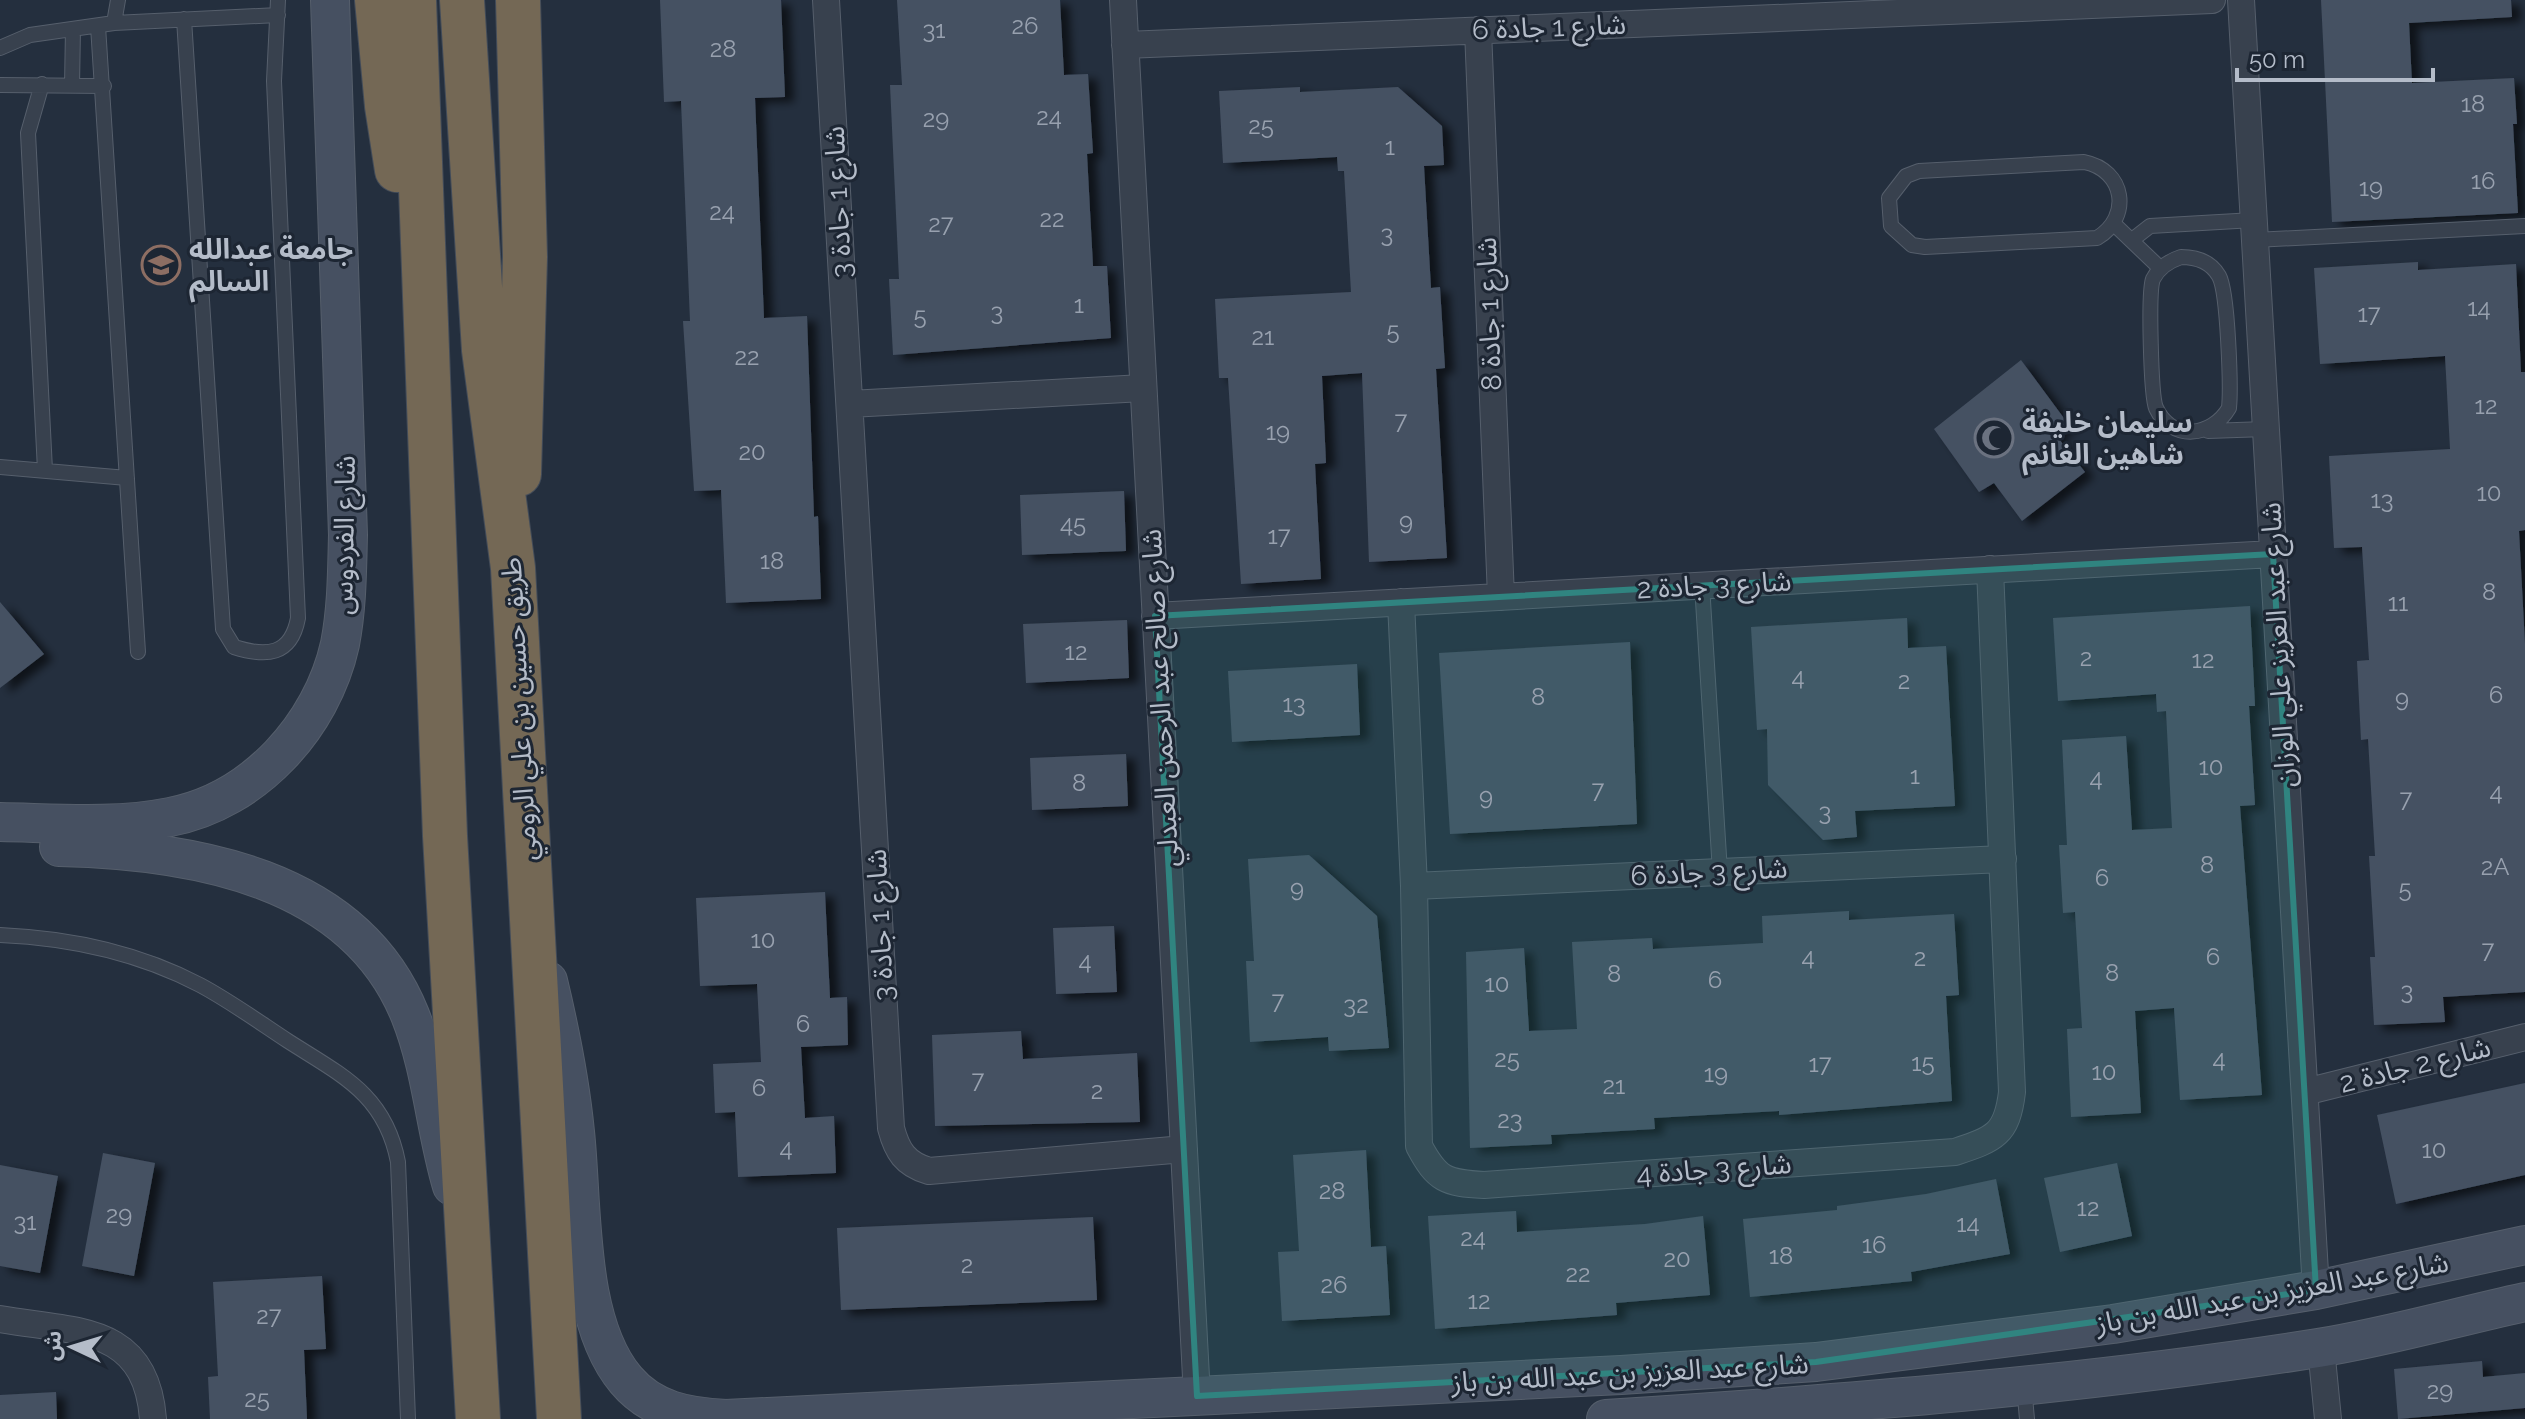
<svg xmlns="http://www.w3.org/2000/svg" width="2525" height="1419" viewBox="0 0 2525 1419" font-family="Raleway,'Noto Sans Arabic',sans-serif">
<style>
.building{fill:#455162;filter:url(#shadow)}
.lines{fill:none;stroke-linecap:round;stroke-linejoin:round}
.lane-casing{stroke:#565f6c;stroke-width:16}
.street-casing{stroke:#565f6c;stroke-width:28}
.secondary-casing{stroke:#565f6c;stroke-width:40}
.highway-casing{stroke:#434c59;stroke-width:46}
.lane{stroke:#38414e;stroke-width:14}
.street{stroke:#38414e;stroke-width:26}
.secondary{stroke:#465061;stroke-width:38}
.highway{stroke:#746855;stroke-width:44}
.marked{fill:#308480;fill-opacity:0.2;stroke:#308480;stroke-width:6;stroke-linejoin:round}
.labels{text-anchor:middle;dominant-baseline:central;stroke-width:6;stroke-linejoin:round;paint-order:stroke}
.number-label{font-size:24px;fill:#98a1af}
.street-label{font-size:28px;fill:#b4bcc9;stroke:#1d2633}
.poi-label{font-size:28px;font-weight:bold;fill:#b4bcc9;stroke:#1d2633;text-anchor:start}
</style>
<defs>
<filter id="shadow"><feDropShadow dx="9" dy="5" stdDeviation="4" flood-color="#0009"/></filter>
</defs>
<rect width="100%" height="100%" fill="#242f3e"/>
<path class="building" d="M 660,0 L 781,0 L 785,97 L 755,98 L 764,318 L 807,316 L 814,517 L 818,516 L 821,599 L 726,603 L 721,490 L 694,491 L 683,321 L 690,321 L 681,101 L 664,102 Z
M 897,0 L 1060,0 L 1064,75 L 1088,74 L 1093,153 L 1087,154 L 1093,266 L 1107,266 L 1111,338 L 893,355 L 889,279 L 899,279 L 890,85 L 902,85 Z
M 2321,0 L 2511,0 L 2512,17 L 2409,23 L 2412,83 L 2514,78 L 2517,124 L 2513,124 L 2518,213 L 2332,222 Z
M 1300,87 L 1300,92 L 1398,87 L 1442,126 L 1444,165 L 1424,166 L 1431,288 L 1440,287 L 1445,368 L 1436,369 L 1447,558 L 1369,562 L 1362,373 L 1322,376 L 1326,463 L 1315,464 L 1321,579 L 1241,584 L 1228,378 L 1219,378 L 1215,299 L 1351,292 L 1344,171 L 1338,171 L 1337,157 L 1223,163 L 1219,91 Z
M 2418,262 L 2418,270 L 2516,264 L 2521,372 L 2525,372 L 2525,530 L 2519,531 L 2525,644 L 2525,992 L 2443,997 L 2445,1022 L 2374,1025 L 2370,957 L 2375,957 L 2369,856 L 2375,856 L 2368,739 L 2361,740 L 2357,661 L 2369,660 L 2362,547 L 2334,548 L 2329,456 L 2450,449 L 2445,356 L 2320,364 L 2314,268 Z
M 2021,360 L 2069,425 L 2055,434 L 2085,472 L 2022,521 L 1994,483 L 1979,492 L 1934,429 Z
M 1124,491 L 1126,551 L 1022,555 L 1020,495 Z
M 0,602 L 44,654 L 0,688 Z
M 2250,606 L 2255,706 L 2249,706 L 2255,805 L 2240,806 L 2262,1095 L 2180,1100 L 2174,1008 L 2135,1011 L 2141,1113 L 2071,1117 L 2067,1029 L 2082,1028 L 2075,912 L 2063,913 L 2059,845 L 2067,845 L 2062,740 L 2126,736 L 2132,830 L 2172,828 L 2166,711 L 2157,712 L 2156,694 L 2058,701 L 2053,618 Z
M 1907,618 L 1908,648 L 1946,646 L 1955,806 L 1855,811 L 1857,837 L 1823,840 L 1768,785 L 1767,729 L 1757,730 L 1751,627 Z
M 1127,620 L 1129,678 L 1026,683 L 1023,624 Z
M 1630,642 L 1637,824 L 1450,834 L 1439,653 Z
M 1357,664 L 1360,735 L 1232,742 L 1228,671 Z
M 1126,754 L 1128,806 L 1032,810 L 1030,758 Z
M 1309,855 L 1377,916 L 1389,1048 L 1329,1051 L 1328,1037 L 1250,1042 L 1246,961 L 1254,961 L 1248,859 Z
M 825,892 L 830,998 L 847,997 L 848,1045 L 801,1047 L 805,1118 L 834,1116 L 836,1173 L 738,1177 L 735,1112 L 715,1113 L 713,1064 L 761,1062 L 757,984 L 700,986 L 696,898 Z
M 1849,911 L 1849,920 L 1954,914 L 1959,995 L 1946,996 L 1952,1101 L 1779,1115 L 1779,1111 L 1654,1118 L 1655,1129 L 1551,1135 L 1552,1144 L 1470,1148 L 1466,952 L 1524,948 L 1529,1031 L 1577,1029 L 1572,942 L 1652,938 L 1653,949 L 1763,943 L 1762,916 Z
M 1114,926 L 1117,992 L 1056,994 L 1053,928 Z
M 1021,1031 L 1023,1059 L 1137,1053 L 1140,1122 L 935,1126 L 932,1035 Z
M 2525,1083 L 2525,1175 L 2396,1204 L 2377,1115 Z
M 1366,1150 L 1371,1247 L 1386,1246 L 1390,1315 L 1282,1321 L 1278,1252 L 1299,1251 L 1293,1155 Z
M 103,1153 L 155,1163 L 134,1276 L 82,1266 Z
M 2117,1163 L 2132,1236 L 2060,1252 L 2044,1178 Z
M 0,1165 L 58,1176 L 40,1273 L 0,1266 Z
M 1996,1179 L 2010,1254 L 1911,1272 L 1912,1281 L 1750,1297 L 1743,1219 L 1837,1210 L 1837,1206 L 1926,1194 Z
M 1516,1211 L 1517,1232 L 1645,1224 L 1703,1216 L 1710,1295 L 1616,1303 L 1617,1315 L 1435,1329 L 1428,1216 Z
M 1093,1217 L 1097,1300 L 841,1310 L 837,1228 Z
M 322,1276 L 326,1349 L 304,1350 L 307,1419 L 210,1419 L 208,1377 L 218,1376 L 213,1282 Z
M 2482,1361 L 2483,1377 L 2525,1373 L 2525,1408 L 2398,1419 L 2394,1369 Z
M 56,1392 L 57,1419 L 0,1419 L 0,1395 Z"/>
<g class="lines">
<g class="lane-casing">
<path id="lane" d="M 184,19 L 223,629 L 234,647 C 266,657 291,656 298,618 L 274,81 L 278,0
M 114,23 L 278,15
M 98,26 L 138,652
M 0,48 L 30,35 L 114,23 L 118,0
M 42,84 L 28,133 L 45,470
M 0,85 L 104,86
M 72,85 L 73,29
M 2084,162 C 2125,170 2132,217 2097,238 L 1925,247 L 1912,245 L 1891,226 L 1889,198 L 1906,176 L 1919,171 Z
M 2114,224 L 2160,268
M 2132,240 L 2150,226 L 2254,220
M 2255,240 L 2525,226
M 2181,257 C 2197,257 2211,262 2219,276 C 2228,292 2231,388 2229,408 C 2212,437 2172,442 2156,408 C 2151,396 2148,292 2153,279 C 2159,267 2169,261 2181,257 Z
M 2208,431 L 2266,429
M 0,467 L 127,478
M 1702,585 L 1720,872
M 0,935 C 69,938 139,953 200,985 C 230,1001 259,1022 288,1041 C 341,1075 385,1094 398,1162 L 408,1419
M 2024,1386 L 2027,1419"/>
</g>
<g class="street-casing">
<path id="street" d="M 826,0 L 891,1128 C 897,1151 905,1164 929,1171 L 1184,1149
M 1123,0 L 1197,1396
M 2241,0 L 2316,1290
M 1478,30 L 1501,597
M 1125,45 L 2212,0
M 850,404 L 1143,388
M 1401,602 L 1414,886 L 1419,1146 C 1437,1180 1446,1183 1484,1185 L 1955,1152 C 1994,1139 2007,1135 2012,1092 L 1990,569
M 1155,616 L 2273,554
M 1414,886 L 2003,859
M 2305,1092 L 2525,1037
M 0,1319 C 74,1332 146,1324 153,1419
M 2321,1348 L 2328,1419"/>
</g>
<g class="secondary-casing">
<path id="secondary" d="M 0,822 C 56,823 115,828 170,817 C 254,801 322,726 340,644 C 347,608 347,572 348,535 L 330,0
M 59,847 C 191,850 354,876 410,1015 C 432,1070 435,1129 452,1186
M 548,981 C 560,1031 570,1081 575,1132 C 583,1206 576,1321 626,1380 C 652,1411 688,1417 726,1419
M 726,1419 L 1621,1375 L 1816,1362 L 2113,1324 L 2316,1290 L 2525,1245
M 1606,1419 C 1844,1404 2082,1385 2318,1348 C 2387,1337 2456,1317 2525,1302"/>
</g>
<g class="highway-casing">
<path id="highway" d="M 377,0 L 387,106 L 397,170
M 414,0 L 445,836 L 478,1419
M 462,0 L 484,350 L 513,568 L 559,1419
M 518,0 L 525,257 L 519,474"/>
</g>
<use href="#lane" class="lane"/>
<use href="#street" class="street"/>
<use href="#secondary" class="secondary"/>
<use href="#highway" class="highway"/>
</g>
<path class="marked" d="M 2273,554 L 2316,1290 L 1816,1362 L 1197,1396 L 1155,616 Z"/>
<defs>
<g id="university-ring" transform="scale(2)"><circle r="9.5" fill="#1d2633" stroke="#8d6e63" stroke-width="1.5"/><path d="M0-5L7-2L0 1L-7-2ZM-4 1L0 2.5L4 1V4Q0 6-4 4Z" fill="#8d6e63"/></g>
<g id="mosque-ring" transform="scale(2)"><circle r="9.5" fill="#1d2633" stroke="#6b7280" stroke-width="1.5"/><path d="M3.5-4.9A6 6 0 1 0 3.5 4.9A5 5 0 1 1 3.5-4.9Z" fill="#6b7280"/></g>
</defs>
<g fill-rule="evenodd">
<use href="#university-ring" x="161" y="265"/>
<use href="#mosque-ring" x="1994" y="438"/>
</g>
<g class="labels">
<g class="number-label">
<text x="1025" y="25">26</text>
<text x="934" y="29">31</text>
<text x="723" y="48">28</text>
<text x="2473" y="103">18</text>
<text x="1049" y="116">24</text>
<text x="936" y="118">29</text>
<text x="1261" y="125">25</text>
<text x="1390" y="146">1</text>
<text x="2483" y="180">16</text>
<text x="2371" y="187">19</text>
<text x="722" y="211">24</text>
<text x="1052" y="218">22</text>
<text x="941" y="223">27</text>
<text x="1387" y="233">3</text>
<text x="1079" y="304">1</text>
<text x="2479" y="307">14</text>
<text x="997" y="311">3</text>
<text x="2369" y="313">17</text>
<text x="920" y="315">5</text>
<text x="1393" y="330">5</text>
<text x="1263" y="336">21</text>
<text x="747" y="356">22</text>
<text x="2486" y="405">12</text>
<text x="1401" y="420">7</text>
<text x="1278" y="431">19</text>
<text x="752" y="451">20</text>
<text x="2489" y="492">10</text>
<text x="2382" y="499">13</text>
<text x="1406" y="521">9</text>
<text x="1073" y="523">45</text>
<text x="1279" y="535">17</text>
<text x="772" y="560">18</text>
<text x="2489" y="591">8</text>
<text x="2398" y="602">11</text>
<text x="1076" y="651">12</text>
<text x="2086" y="657">2</text>
<text x="2203" y="659">12</text>
<text x="1798" y="676">4</text>
<text x="1904" y="680">2</text>
<text x="2496" y="694">6</text>
<text x="1538" y="696">8</text>
<text x="2402" y="698">9</text>
<text x="1294" y="703">13</text>
<text x="2211" y="766">10</text>
<text x="1915" y="775">1</text>
<text x="2096" y="777">4</text>
<text x="1079" y="782">8</text>
<text x="1598" y="789">7</text>
<text x="2496" y="791">4</text>
<text x="1486" y="796">9</text>
<text x="2406" y="798">7</text>
<text x="1825" y="811">3</text>
<text x="2207" y="864">8</text>
<text x="2495" y="866">2A</text>
<text x="2102" y="877">6</text>
<text x="1297" y="888">9</text>
<text x="2405" y="888">5</text>
<text x="763" y="939">10</text>
<text x="2488" y="949">7</text>
<text x="1808" y="956">4</text>
<text x="2213" y="956">6</text>
<text x="1920" y="957">2</text>
<text x="1085" y="960">4</text>
<text x="2112" y="972">8</text>
<text x="1614" y="973">8</text>
<text x="1715" y="979">6</text>
<text x="1497" y="983">10</text>
<text x="2407" y="990">3</text>
<text x="1278" y="1000">7</text>
<text x="1356" y="1004">32</text>
<text x="803" y="1023">6</text>
<text x="1507" y="1058">25</text>
<text x="2219" y="1058">4</text>
<text x="1923" y="1062">15</text>
<text x="1820" y="1063">17</text>
<text x="2104" y="1071">10</text>
<text x="1716" y="1073">19</text>
<text x="978" y="1079">7</text>
<text x="1614" y="1085">21</text>
<text x="759" y="1087">6</text>
<text x="1097" y="1090">2</text>
<text x="1510" y="1119">23</text>
<text x="786" y="1147">4</text>
<text x="2434" y="1149">10</text>
<text x="1332" y="1190">28</text>
<text x="2088" y="1207">12</text>
<text x="119" y="1214">29</text>
<text x="25" y="1221">31</text>
<text x="1968" y="1223">14</text>
<text x="1473" y="1237">24</text>
<text x="1874" y="1244">16</text>
<text x="1781" y="1255">18</text>
<text x="1677" y="1258">20</text>
<text x="967" y="1264">2</text>
<text x="1578" y="1273">22</text>
<text x="1334" y="1284">26</text>
<text x="1479" y="1300">12</text>
<text x="269" y="1315">27</text>
<text x="2440" y="1390">29</text>
<text x="257" y="1398">25</text>
</g>
<g class="street-label">
<text transform="translate(1549 27) rotate(-2)">شارع 1 جادة 6</text>
<text transform="translate(838 202) rotate(-93)">شارع 1 جادة 3</text>
<text transform="translate(1489 314) rotate(-92)">شارع 1 جادة 8</text>
<text transform="translate(344 535) rotate(-89)">شارع الفردوس</text>
<text transform="translate(1714 585) rotate(-3)">شارع 3 جادة 2</text>
<text transform="translate(2278 645) rotate(-93)">شارع عبد العزيز علي الوزان</text>
<text transform="translate(1160 698) rotate(-93)">شارع صالح عبد الرحمن العبدلي</text>
<text transform="translate(519 709) rotate(-93)">طريق حسين بن علي الرومي</text>
<text transform="translate(1709 872) rotate(-3)">شارع 3 جادة 6</text>
<text transform="translate(880 925) rotate(-93)">شارع 1 جادة 3</text>
<text transform="translate(2415 1065) rotate(-14)">شارع 2 جادة 2</text>
<text transform="translate(1714 1169) rotate(-4)">شارع 3 جادة 4</text>
<text transform="translate(2272 1293) rotate(-10)">شارع عبد العزيز بن عبد الله بن باز</text>
<text transform="translate(1630 1373) rotate(-3)">شارع عبد العزيز بن عبد الله بن باز</text>
</g>
<g class="poi-label">
<text x="189" y="249">جامعة عبدالله<tspan x="189" dy="32">السالم</tspan></text>
<text x="2022" y="422">سليمان خليفة<tspan x="2022" dy="32">شاهين الغانم</tspan></text>
</g>
</g>
<g transform="translate(72 1347) rotate(274)" stroke="#1d2633" stroke-width="6" paint-order="stroke">
<path d="M0-6L14 30L0 20L-14 30Z" fill="#b4bcc9"/>
<text y="-12" font-size="22" font-weight="bold" text-anchor="middle" fill="#b4bcc9">ش</text>
</g>
<path d="M2237 68v12h196v-12" fill="none" stroke="#b4bcc9" stroke-width="4"/>
<text x="2249" y="68" font-size="24" fill="#b4bcc9" stroke="#1d2633" stroke-width="6" paint-order="stroke">50 m</text>
</svg>
